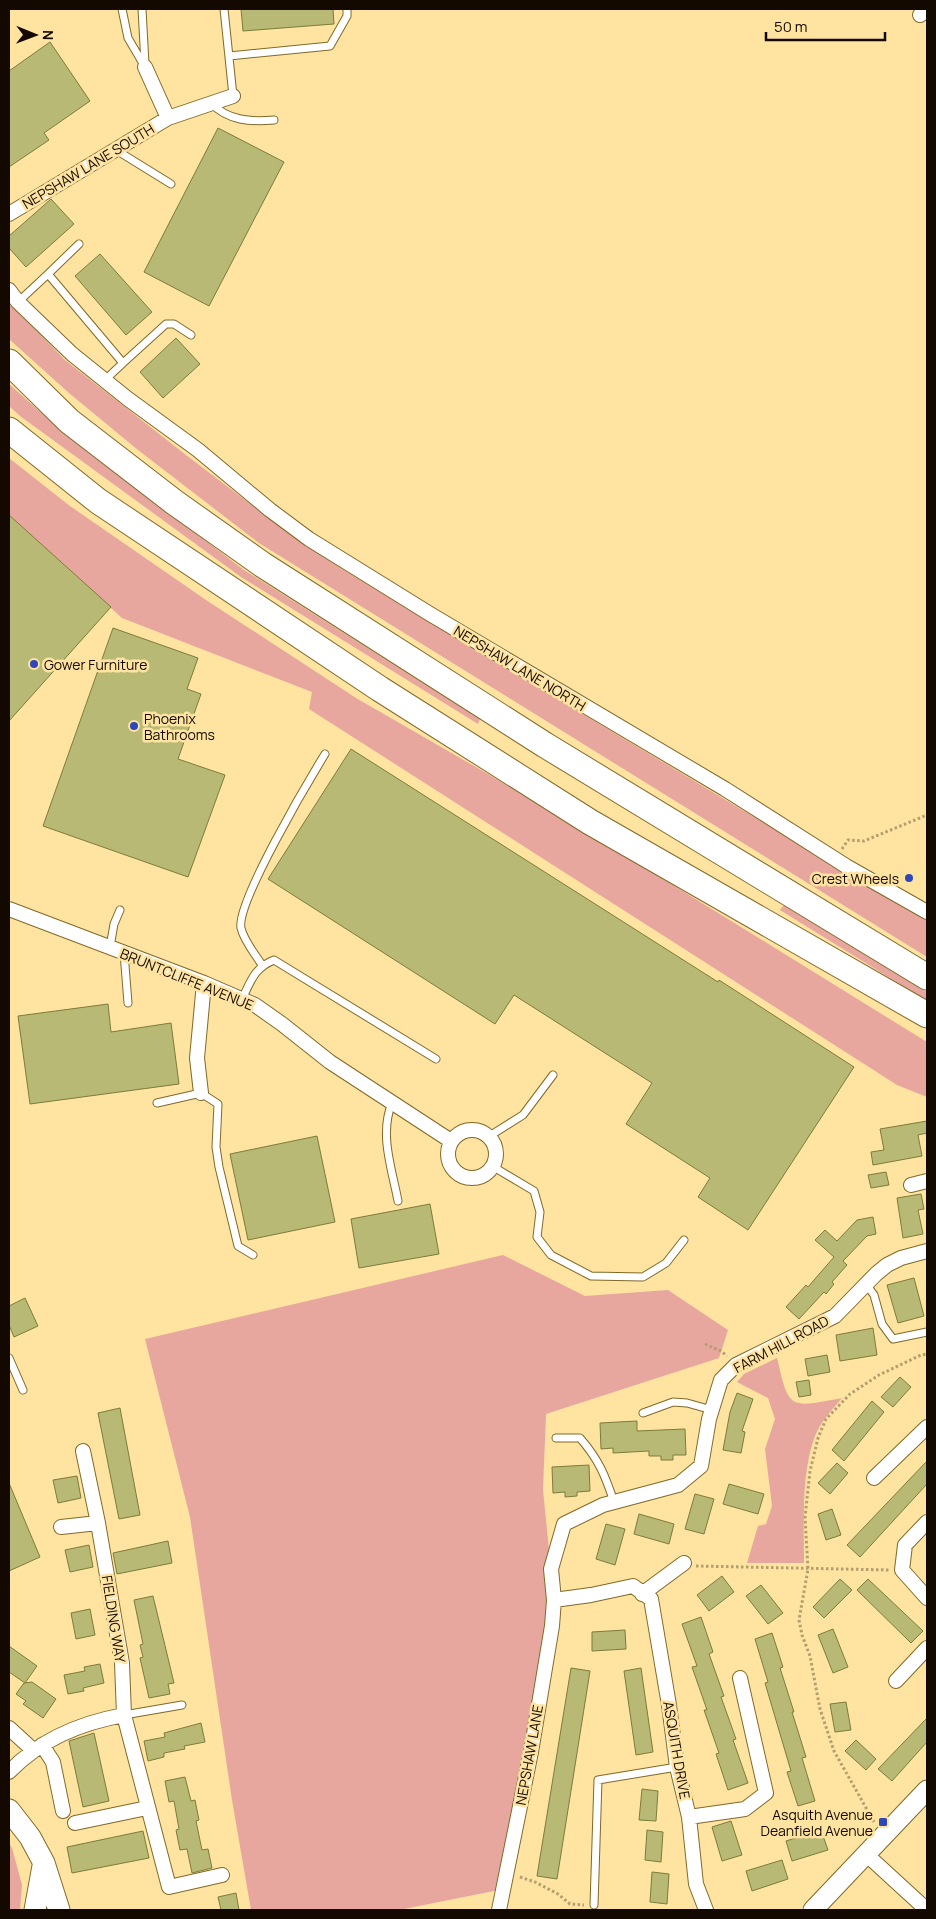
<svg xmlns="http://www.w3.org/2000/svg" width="936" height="1919" viewBox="0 0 936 1919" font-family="Manrope,sans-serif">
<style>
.green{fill:#e8a79e}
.building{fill:#b9b976;stroke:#7c7c39}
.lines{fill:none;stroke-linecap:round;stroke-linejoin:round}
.lane-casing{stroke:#816927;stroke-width:9}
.street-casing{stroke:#816927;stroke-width:16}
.secondary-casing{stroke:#816927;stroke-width:21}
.primary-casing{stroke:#816927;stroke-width:23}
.highway-casing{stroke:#816927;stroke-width:27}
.path{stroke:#b39e6e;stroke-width:3;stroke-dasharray:2.5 2.5;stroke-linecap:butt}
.lane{stroke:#fff;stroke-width:7}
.street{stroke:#fff;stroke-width:14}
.secondary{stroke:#fff;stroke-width:19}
.primary{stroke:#fff;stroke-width:21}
.highway{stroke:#fff;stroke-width:25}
.poi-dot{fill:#2f48b9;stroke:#fee3a1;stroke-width:2}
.labels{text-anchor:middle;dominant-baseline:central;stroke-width:5;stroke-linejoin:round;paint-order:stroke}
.street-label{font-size:14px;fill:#130900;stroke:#fee3a1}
.poi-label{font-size:14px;fill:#130900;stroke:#fee3a1;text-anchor:start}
</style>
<rect width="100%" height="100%" fill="#fee3a1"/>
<path class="green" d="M 9,302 L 65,360 L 186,455 L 274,522 L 342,569 L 927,921 L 927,957 L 259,543 L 138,450 L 69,393 L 9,339 Z
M 9,384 L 65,434 L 244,570 L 480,719 L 478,724 L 241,577 L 20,416 L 9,406 Z
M 9,458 L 70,506 L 206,600 L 356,698 L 561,816 L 927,1042 L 927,1097 L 897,1085 L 309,709 L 312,692 L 122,618 L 9,515 Z
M 784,905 L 927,992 L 927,1001 L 780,910 Z
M 503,1255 L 585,1296 L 668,1290 L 728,1330 L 719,1358 L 546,1414 L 543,1490 L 554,1600 L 504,1889 L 399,1910 L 251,1910 L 232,1800 L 190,1517 L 145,1339 Z
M 777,1358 C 789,1410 789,1408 842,1398 C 832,1410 821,1421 815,1436 C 801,1473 804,1524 804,1563 L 747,1563 L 758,1526 L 766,1524 L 772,1506 L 765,1449 L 775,1419 L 768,1398 L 737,1382 L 744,1374 Z
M 9,1843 L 12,1848 L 22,1885 L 20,1910 L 9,1910 Z"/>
<path class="building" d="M 241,9 L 333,9 L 334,24 L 243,31 Z
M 50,42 L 90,101 L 44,133 L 49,140 L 9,167 L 9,71 Z
M 218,128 L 284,162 L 209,306 L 144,272 Z
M 51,199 L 74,224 L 26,267 L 9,248 L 9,236 Z
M 100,254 L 152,312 L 126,335 L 75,276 Z
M 176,338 L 200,364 L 163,398 L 140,372 Z
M 9,515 L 111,607 L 9,721 Z
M 113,628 L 198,658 L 187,689 L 201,694 L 178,759 L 225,775 L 188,877 L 43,826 Z
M 351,749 L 718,982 L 719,980 L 854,1067 L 748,1230 L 698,1197 L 710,1178 L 626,1124 L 652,1083 L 514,995 L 495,1024 L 268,879 Z
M 108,1004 L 111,1032 L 171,1023 L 179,1084 L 30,1104 L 18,1016 Z
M 927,1121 L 927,1133 L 918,1135 L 922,1156 L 873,1165 L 871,1152 L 884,1150 L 880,1129 Z
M 317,1136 L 335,1222 L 248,1240 L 230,1154 Z
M 886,1172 L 889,1185 L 871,1188 L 868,1175 Z
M 921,1194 L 924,1209 L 918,1210 L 923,1234 L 903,1238 L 897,1198 Z
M 430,1204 L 439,1254 L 359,1268 L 351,1219 Z
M 873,1217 L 876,1234 L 867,1236 L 843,1261 L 847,1265 L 832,1282 L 834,1284 L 826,1294 L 824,1292 L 799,1319 L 786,1307 L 806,1285 L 808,1287 L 834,1257 L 815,1240 L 825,1230 L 837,1241 L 857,1220 Z
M 914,1278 L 924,1316 L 898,1323 L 887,1285 Z
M 25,1298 L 38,1326 L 14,1337 L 9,1325 L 9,1306 Z
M 873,1328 L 877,1355 L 840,1361 L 836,1335 Z
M 827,1355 L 830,1372 L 808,1376 L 805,1359 Z
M 900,1377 L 911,1387 L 893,1407 L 881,1397 Z
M 809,1380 L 811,1395 L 799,1397 L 796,1382 Z
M 737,1393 L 753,1399 L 742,1431 L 745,1432 L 741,1453 L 723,1450 L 730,1412 Z
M 872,1401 L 884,1412 L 844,1461 L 832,1450 Z
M 120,1408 L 140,1515 L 119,1519 L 98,1413 Z
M 637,1421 L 637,1431 L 685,1429 L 686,1455 L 673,1455 L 673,1460 L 661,1460 L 661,1456 L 649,1456 L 649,1451 L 613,1453 L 613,1448 L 601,1449 L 600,1423 Z
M 927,1461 L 927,1484 L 860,1557 L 847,1545 Z
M 837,1463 L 848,1473 L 830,1494 L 818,1483 Z
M 589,1465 L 590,1491 L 577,1492 L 577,1496 L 565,1497 L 565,1492 L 553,1493 L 552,1467 Z
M 77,1476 L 81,1498 L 58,1503 L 53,1480 Z
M 9,1483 L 40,1557 L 9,1571 Z
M 729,1484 L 764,1494 L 758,1514 L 723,1504 Z
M 695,1494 L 714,1499 L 704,1534 L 685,1529 Z
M 832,1509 L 841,1535 L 826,1540 L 818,1514 Z
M 639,1514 L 674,1524 L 669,1544 L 634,1534 Z
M 606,1524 L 625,1529 L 615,1565 L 596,1559 Z
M 168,1541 L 172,1563 L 117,1574 L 113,1553 Z
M 89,1545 L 93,1567 L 70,1572 L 65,1550 Z
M 722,1576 L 734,1592 L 709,1611 L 697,1595 Z
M 840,1579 L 852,1590 L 824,1618 L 813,1607 Z
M 868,1579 L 923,1631 L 911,1643 L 857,1590 Z
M 761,1585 L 783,1613 L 768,1624 L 746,1596 Z
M 153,1596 L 174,1683 L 168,1684 L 170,1694 L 149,1698 L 140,1658 L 143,1657 L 140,1645 L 143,1644 L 134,1600 Z
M 90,1609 L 95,1635 L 76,1639 L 71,1613 Z
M 701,1617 L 713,1652 L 709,1654 L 724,1696 L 721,1697 L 736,1739 L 733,1740 L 748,1783 L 728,1790 L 716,1754 L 719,1753 L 704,1710 L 707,1710 L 692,1667 L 697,1666 L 682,1624 Z
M 833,1629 L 848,1667 L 833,1673 L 818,1635 Z
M 625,1630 L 626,1649 L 592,1651 L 592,1632 Z
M 772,1633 L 783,1667 L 780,1668 L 794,1712 L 792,1712 L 806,1757 L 802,1758 L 815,1801 L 798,1806 L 787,1772 L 791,1771 L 765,1683 L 768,1682 L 755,1639 Z
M 9,1646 L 37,1666 L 25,1683 L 9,1672 Z
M 100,1664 L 104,1683 L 83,1688 L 84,1691 L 68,1694 L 64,1675 L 85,1671 L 84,1667 Z
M 571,1668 L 590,1671 L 557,1879 L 537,1876 Z
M 641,1668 L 653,1752 L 636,1755 L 624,1671 Z
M 32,1682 L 56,1699 L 43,1718 L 23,1704 L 26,1701 L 16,1694 L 24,1683 Z
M 846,1702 L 851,1730 L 835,1732 L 830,1704 Z
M 927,1718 L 927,1742 L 892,1781 L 878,1769 Z
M 201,1723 L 205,1742 L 184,1746 L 185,1749 L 164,1753 L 164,1757 L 148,1761 L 144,1741 L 165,1737 L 164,1733 Z
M 94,1733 L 109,1801 L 83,1807 L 69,1741 Z
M 856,1740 L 876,1759 L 866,1770 L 845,1751 Z
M 185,1777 L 191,1801 L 195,1800 L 199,1820 L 196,1821 L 202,1850 L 208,1849 L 212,1868 L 192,1873 L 187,1849 L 180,1850 L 176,1830 L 179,1829 L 174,1801 L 169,1802 L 165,1781 Z
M 642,1789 L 658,1791 L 656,1821 L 639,1820 Z
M 731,1821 L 742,1855 L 722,1861 L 712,1827 Z
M 647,1830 L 663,1832 L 661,1862 L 645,1860 Z
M 821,1830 L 828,1850 L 792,1861 L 786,1841 Z
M 143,1831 L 149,1858 L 72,1873 L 67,1847 Z
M 782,1860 L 788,1879 L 752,1891 L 746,1871 Z
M 652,1872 L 669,1874 L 667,1904 L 650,1902 Z
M 236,1893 L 239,1910 L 221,1910 L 218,1897 Z"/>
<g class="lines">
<g class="lane-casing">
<path id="lane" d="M 122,9 L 128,38 L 145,67
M 142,9 L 145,64
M 224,9 L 233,96
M 229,56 L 330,46 L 347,16 L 347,9
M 211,103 C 228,121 251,122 274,120
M 116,150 L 171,184
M 48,274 L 79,244
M 18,302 L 48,274 L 123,363 L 166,324 L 174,324 L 191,335
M 105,380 L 123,363
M 110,947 L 114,924 L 120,910
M 124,953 L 128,1003
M 262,965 C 255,954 244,941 241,928 C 236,903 309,780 325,754
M 242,999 C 251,981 254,968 274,960 L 436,1059
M 157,1103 L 201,1093 L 218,1104 L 216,1147 L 219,1167 L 238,1246 L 253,1255
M 392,1103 C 379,1134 392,1169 398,1201
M 488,1137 L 523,1115 L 553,1075
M 492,1166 L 534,1191 L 540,1212 L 537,1237 L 551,1255 L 591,1276 L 643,1277 L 666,1263 L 684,1240
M 866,1284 L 874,1295 L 882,1324 L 893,1339 L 927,1332
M 9,1358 L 23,1390
M 643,1413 L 673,1402 L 687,1403 L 712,1410
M 556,1438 L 580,1438 C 599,1460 605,1475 614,1502
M 124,1715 L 182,1705
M 594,1905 L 598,1780 L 677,1767"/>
</g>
<g class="street-casing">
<path id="street" d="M 920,15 L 927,10
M 145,67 L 168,118
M 9,214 L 168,118 L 233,96
M 9,290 L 18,302 L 72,354 L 128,399 L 198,450 L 270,510 L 309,539 L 430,614 L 725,789 L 846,866 L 927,912
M 9,909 L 204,983 L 255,1005 L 282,1024 L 330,1062 L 451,1141
M 201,1093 L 197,1058 L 204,983
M448 1154a24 24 0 1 1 48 0a24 24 0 1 1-48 0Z
M 911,1185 L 927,1181
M 874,1478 L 927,1427
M 927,1522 L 905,1545 L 902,1570 L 927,1598
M 61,1527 L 98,1523
M 642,1594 L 684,1563
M 554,1600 L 591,1595 L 633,1586 L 651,1599 L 669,1705 L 677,1767 L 689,1817 L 696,1884 L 706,1910
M 896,1681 L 927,1648
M 124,1715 L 169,1887 L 222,1875
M 9,1728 L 33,1750
M 42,1745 L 53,1762 L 63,1811
M 9,1772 C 41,1739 80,1723 124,1715 L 122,1663 L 98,1523 L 83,1451
M 689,1817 L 745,1809 L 766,1793 L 740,1678
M 75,1823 L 147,1808
M 867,1855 L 927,1910
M 499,1910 L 531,1752 L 552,1626 L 554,1600 L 551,1569 L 564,1524 L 603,1505 L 678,1485 L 701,1466 L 709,1419 L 721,1380 L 736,1365 L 835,1316 L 876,1274 L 887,1265 L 901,1258 L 927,1251"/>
</g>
<g class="secondary-casing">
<path id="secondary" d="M 813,1910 L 927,1790"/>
</g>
<g class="primary-casing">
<path id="primary" d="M 9,1810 L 30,1837 L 44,1863 L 59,1910
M 35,1910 L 43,1866"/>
</g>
<g class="highway-casing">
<path id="highway" d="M 9,362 L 69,421 L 174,502 L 263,565 L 545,745 L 927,977
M 9,430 L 98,501 L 380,689 L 590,822 L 927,1015"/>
</g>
<path class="path" d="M 842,849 L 848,840 L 864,841 L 927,815
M 705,1344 L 721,1351 L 727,1356
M 696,1566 L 890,1570
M 874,1822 L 834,1751 L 820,1709 L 810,1656 L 802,1635 L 799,1620 L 808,1569 L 805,1517 L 810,1471 L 818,1438 L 826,1419 L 850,1394 L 879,1375 L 921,1355 L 927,1354
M 520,1877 L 535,1882 L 558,1894 L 570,1904 L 584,1905"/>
<use href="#lane" class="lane"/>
<use href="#street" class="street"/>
<use href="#secondary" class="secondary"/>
<use href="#primary" class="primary"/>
<use href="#highway" class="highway"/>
</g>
<g class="poi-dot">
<circle cx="34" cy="664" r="5"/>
<circle cx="134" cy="726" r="5"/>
<circle cx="909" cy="878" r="5"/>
<rect x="878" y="1817" width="10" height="10" rx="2.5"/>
</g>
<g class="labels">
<g class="street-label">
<text transform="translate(88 166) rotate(-31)">NEPSHAW LANE SOUTH</text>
<text transform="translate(520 668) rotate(31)">NEPSHAW LANE NORTH</text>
<text transform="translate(187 979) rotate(22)">BRUNTCLIFFE AVENUE</text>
<text transform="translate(781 1344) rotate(-28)">FARM HILL ROAD</text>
<text transform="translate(114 1619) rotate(81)">FIELDING WAY</text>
<text transform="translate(677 1750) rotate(80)">ASQUITH DRIVE</text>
<text transform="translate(529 1755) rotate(-80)">NEPSHAW LANE</text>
</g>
<g class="poi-label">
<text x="44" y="664">Gower Furniture</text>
<text x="144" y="718">Phoenix<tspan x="144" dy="16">Bathrooms</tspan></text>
<text x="899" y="878" text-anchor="end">Crest Wheels</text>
<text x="873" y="1814" text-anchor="end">Asquith Avenue<tspan x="873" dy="16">Deanfield Avenue</tspan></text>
</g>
</g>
<rect width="936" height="1919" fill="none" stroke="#130900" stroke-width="20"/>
<g transform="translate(35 35) rotate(91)" stroke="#fee3a1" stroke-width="4" paint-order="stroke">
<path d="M0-4L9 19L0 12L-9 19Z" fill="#130900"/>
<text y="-8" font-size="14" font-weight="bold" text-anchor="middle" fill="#130900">N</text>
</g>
<path d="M766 32v8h119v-8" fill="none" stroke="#130900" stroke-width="2.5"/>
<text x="774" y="32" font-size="15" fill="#130900" stroke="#fee3a1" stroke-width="4" paint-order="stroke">50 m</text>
</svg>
